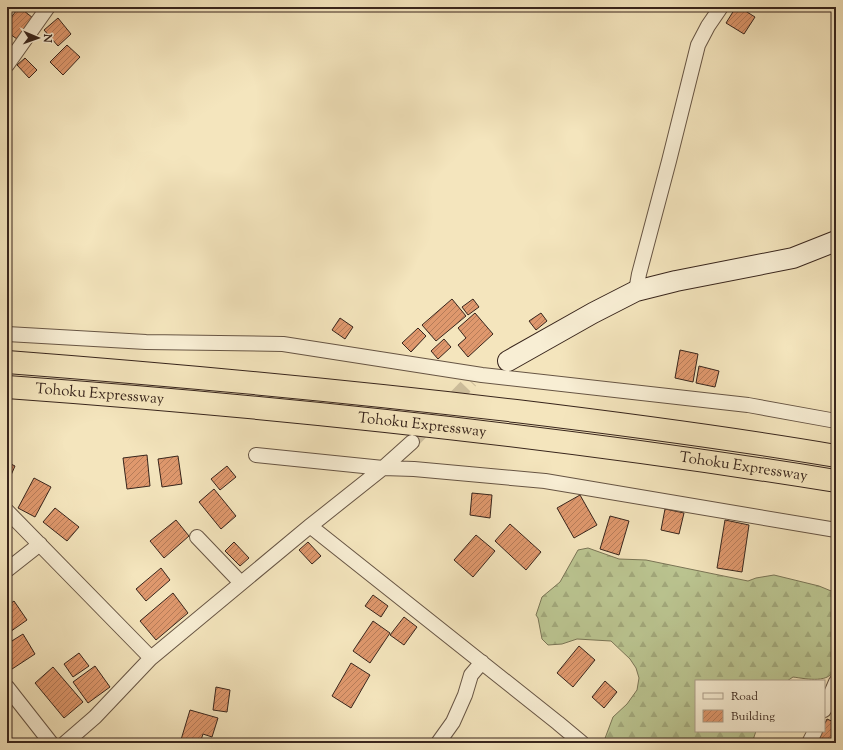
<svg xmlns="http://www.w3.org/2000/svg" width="843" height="750" viewBox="0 0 843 750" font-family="'Sorts Mill Goudy',serif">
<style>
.forest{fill:url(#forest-firs);stroke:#7a7556}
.building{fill:url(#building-hatch);stroke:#38251c}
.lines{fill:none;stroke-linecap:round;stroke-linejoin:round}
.street-tunnel{stroke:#cebf9d;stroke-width:14;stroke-dasharray:14 7;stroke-linecap:butt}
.street-casing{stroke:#675544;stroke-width:16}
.secondary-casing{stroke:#38251c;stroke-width:22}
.highway-casing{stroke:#38251c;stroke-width:24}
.street{stroke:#f8eed4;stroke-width:14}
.secondary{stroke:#f8eed4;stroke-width:20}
.highway{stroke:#f4e5bd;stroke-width:22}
.labels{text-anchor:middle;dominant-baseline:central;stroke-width:3;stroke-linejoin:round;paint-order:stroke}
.street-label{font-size:15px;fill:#38251c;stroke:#f8eed4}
</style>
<defs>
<pattern id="forest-firs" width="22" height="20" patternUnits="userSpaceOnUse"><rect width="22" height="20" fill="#bbc591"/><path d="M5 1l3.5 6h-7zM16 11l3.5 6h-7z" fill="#a2a97c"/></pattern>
<pattern id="building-hatch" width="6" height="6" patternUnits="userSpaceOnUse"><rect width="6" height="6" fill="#df986d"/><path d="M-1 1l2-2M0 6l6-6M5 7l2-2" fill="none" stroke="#b67c59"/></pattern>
</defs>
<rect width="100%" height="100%" fill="#f4e5bd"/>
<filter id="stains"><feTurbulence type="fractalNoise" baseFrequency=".005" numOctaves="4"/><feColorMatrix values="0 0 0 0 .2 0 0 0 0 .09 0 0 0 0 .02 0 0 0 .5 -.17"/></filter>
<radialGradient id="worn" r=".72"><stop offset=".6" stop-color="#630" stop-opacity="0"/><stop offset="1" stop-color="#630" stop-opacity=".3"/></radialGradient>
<path class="forest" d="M 588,548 L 619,559 L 646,560 L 748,581 L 756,578 L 774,575 L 819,586 L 836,593 L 836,668 C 829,684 808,679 793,677 L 787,681 L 696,681 L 696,731 L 756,731 L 752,743 L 605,743 L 604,741 L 613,717 L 627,704 L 637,690 L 639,678 L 636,668 L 630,659 L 611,641 L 577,639 L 562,644 L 548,645 L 542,639 L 538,618 L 536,615 L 542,597 L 560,582 L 578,550 Z"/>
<path class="building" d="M 19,7 L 33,18 L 17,39 L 7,32 L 7,23 Z
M 736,7 L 739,7 L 755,17 L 744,34 L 726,23 Z
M 58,18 L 71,34 L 58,46 L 44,30 Z
M 67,45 L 80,57 L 63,75 L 50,62 Z
M 25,58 L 37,70 L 29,78 L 17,65 Z
M 452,299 L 466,316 L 436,341 L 422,325 Z
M 473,299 L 479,307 L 468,315 L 462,307 Z
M 475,313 L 493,334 L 468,357 L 458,345 L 466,338 L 458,328 Z
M 541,313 L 547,321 L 536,330 L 529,321 Z
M 340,318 L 353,327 L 345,339 L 332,330 Z
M 418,328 L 426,336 L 411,352 L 402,343 Z
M 444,339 L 451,347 L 438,359 L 431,351 Z
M 680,350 L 698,354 L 693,382 L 675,378 Z
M 699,366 L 719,371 L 715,387 L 696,383 Z
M 147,455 L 150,486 L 127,489 L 123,458 Z
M 178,456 L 182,484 L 162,487 L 158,459 Z
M 7,462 L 15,466 L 8,482 L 7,482 Z
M 227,466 L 236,477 L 220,490 L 211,479 Z
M 34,478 L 51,487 L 35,517 L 18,508 Z
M 214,489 L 236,516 L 221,529 L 199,502 Z
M 472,493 L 492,495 L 490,518 L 470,515 Z
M 580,495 L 597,525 L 574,538 L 557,508 Z
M 55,508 L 79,527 L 67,541 L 43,522 Z
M 665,509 L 684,513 L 679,534 L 661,530 Z
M 610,516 L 629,521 L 619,555 L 600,549 Z
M 176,520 L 189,536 L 164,558 L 150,541 Z
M 725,520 L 749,525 L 742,572 L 717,568 Z
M 510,524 L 541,552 L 526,570 L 495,541 Z
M 476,535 L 495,551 L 473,577 L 454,560 Z
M 234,542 L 249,558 L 240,566 L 225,551 Z
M 308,542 L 321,556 L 312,564 L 299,550 Z
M 161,568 L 170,580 L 146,601 L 136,589 Z
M 173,593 L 188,613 L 156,640 L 140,621 Z
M 373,595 L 388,606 L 381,617 L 365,606 Z
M 14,601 L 27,620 L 7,634 L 7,606 Z
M 404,617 L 417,627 L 404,645 L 390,635 Z
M 373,621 L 390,633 L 370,663 L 353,651 Z
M 23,634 L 35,654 L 9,671 L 7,668 L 7,644 Z
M 579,646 L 595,660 L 573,687 L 557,673 Z
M 79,653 L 89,666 L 73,677 L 64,664 Z
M 351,663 L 370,675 L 351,708 L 332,696 Z
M 95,666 L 110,687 L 88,703 L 73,682 Z
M 53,667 L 83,702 L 64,718 L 35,683 Z
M 605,681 L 617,692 L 604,708 L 592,697 Z
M 216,687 L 230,690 L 227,712 L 213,710 Z
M 190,710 L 218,718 L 212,737 L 203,734 L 200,743 L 180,743 Z
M 827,719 L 836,723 L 836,743 L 816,743 L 821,731 L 824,731 L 824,725 Z"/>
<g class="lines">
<path class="street-tunnel" d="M 412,442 L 471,381"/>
<g class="street-casing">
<path id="street" d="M 7,65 L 48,7
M 636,291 L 639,274 L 669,161 L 698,45 L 708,26 L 721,7
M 7,334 L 146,342 L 283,344 L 482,375 L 748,405 L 836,421
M 256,455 L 383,468 L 414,469 L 545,481 L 836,530
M 7,511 L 151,658
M 310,526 L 558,723 L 582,743
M 197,537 L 241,583
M 7,570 L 40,544
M 7,687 L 51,743
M 824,710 L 836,682
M 65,743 L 95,717 L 151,658 L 310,526 L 383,468 L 412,442
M 438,743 L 453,722 L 465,695 L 471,675 L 482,662
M 809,743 L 815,731"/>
</g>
<g class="secondary-casing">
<path id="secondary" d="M 508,361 L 593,313 L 636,291 L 676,281 L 793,258 L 836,241"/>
</g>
<g class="highway-casing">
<g id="highway">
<path d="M 7,362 C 177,375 347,391 516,411 C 623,424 730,438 836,456"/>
<path id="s1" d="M 7,387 C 284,407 562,437 836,481"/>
</g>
</g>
<use href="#street" class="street"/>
<use href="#secondary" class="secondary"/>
<use href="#highway" class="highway"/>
</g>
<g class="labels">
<g class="street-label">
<text stroke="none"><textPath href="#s1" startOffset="93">Tohoku Expressway</textPath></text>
<text stroke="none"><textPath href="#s1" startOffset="417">Tohoku Expressway</textPath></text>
<text stroke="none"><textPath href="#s1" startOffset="741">Tohoku Expressway</textPath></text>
</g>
</g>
<rect width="843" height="750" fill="none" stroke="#f4e5bd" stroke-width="24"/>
<rect x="8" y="8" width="827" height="734" fill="none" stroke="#38251c" stroke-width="2"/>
<rect x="12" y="12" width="819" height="726" fill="none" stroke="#38251c"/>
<rect x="695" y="680" width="130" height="52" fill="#f8eed4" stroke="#ab9e8a"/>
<rect x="703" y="693" width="20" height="6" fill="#f8eed4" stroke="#ab9e8a"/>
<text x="731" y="700" font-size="12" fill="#38251c">Road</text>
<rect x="703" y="710" width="20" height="12" fill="url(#building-hatch)" stroke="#ab9e8a"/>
<text x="731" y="720" font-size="12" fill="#38251c">Building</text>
<g transform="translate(38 38) rotate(92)" stroke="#f8eed4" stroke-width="3" paint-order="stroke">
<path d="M0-3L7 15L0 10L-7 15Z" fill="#38251c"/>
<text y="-6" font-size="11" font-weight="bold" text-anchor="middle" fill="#38251c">N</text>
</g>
<rect width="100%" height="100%" filter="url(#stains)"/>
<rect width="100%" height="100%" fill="url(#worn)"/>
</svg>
